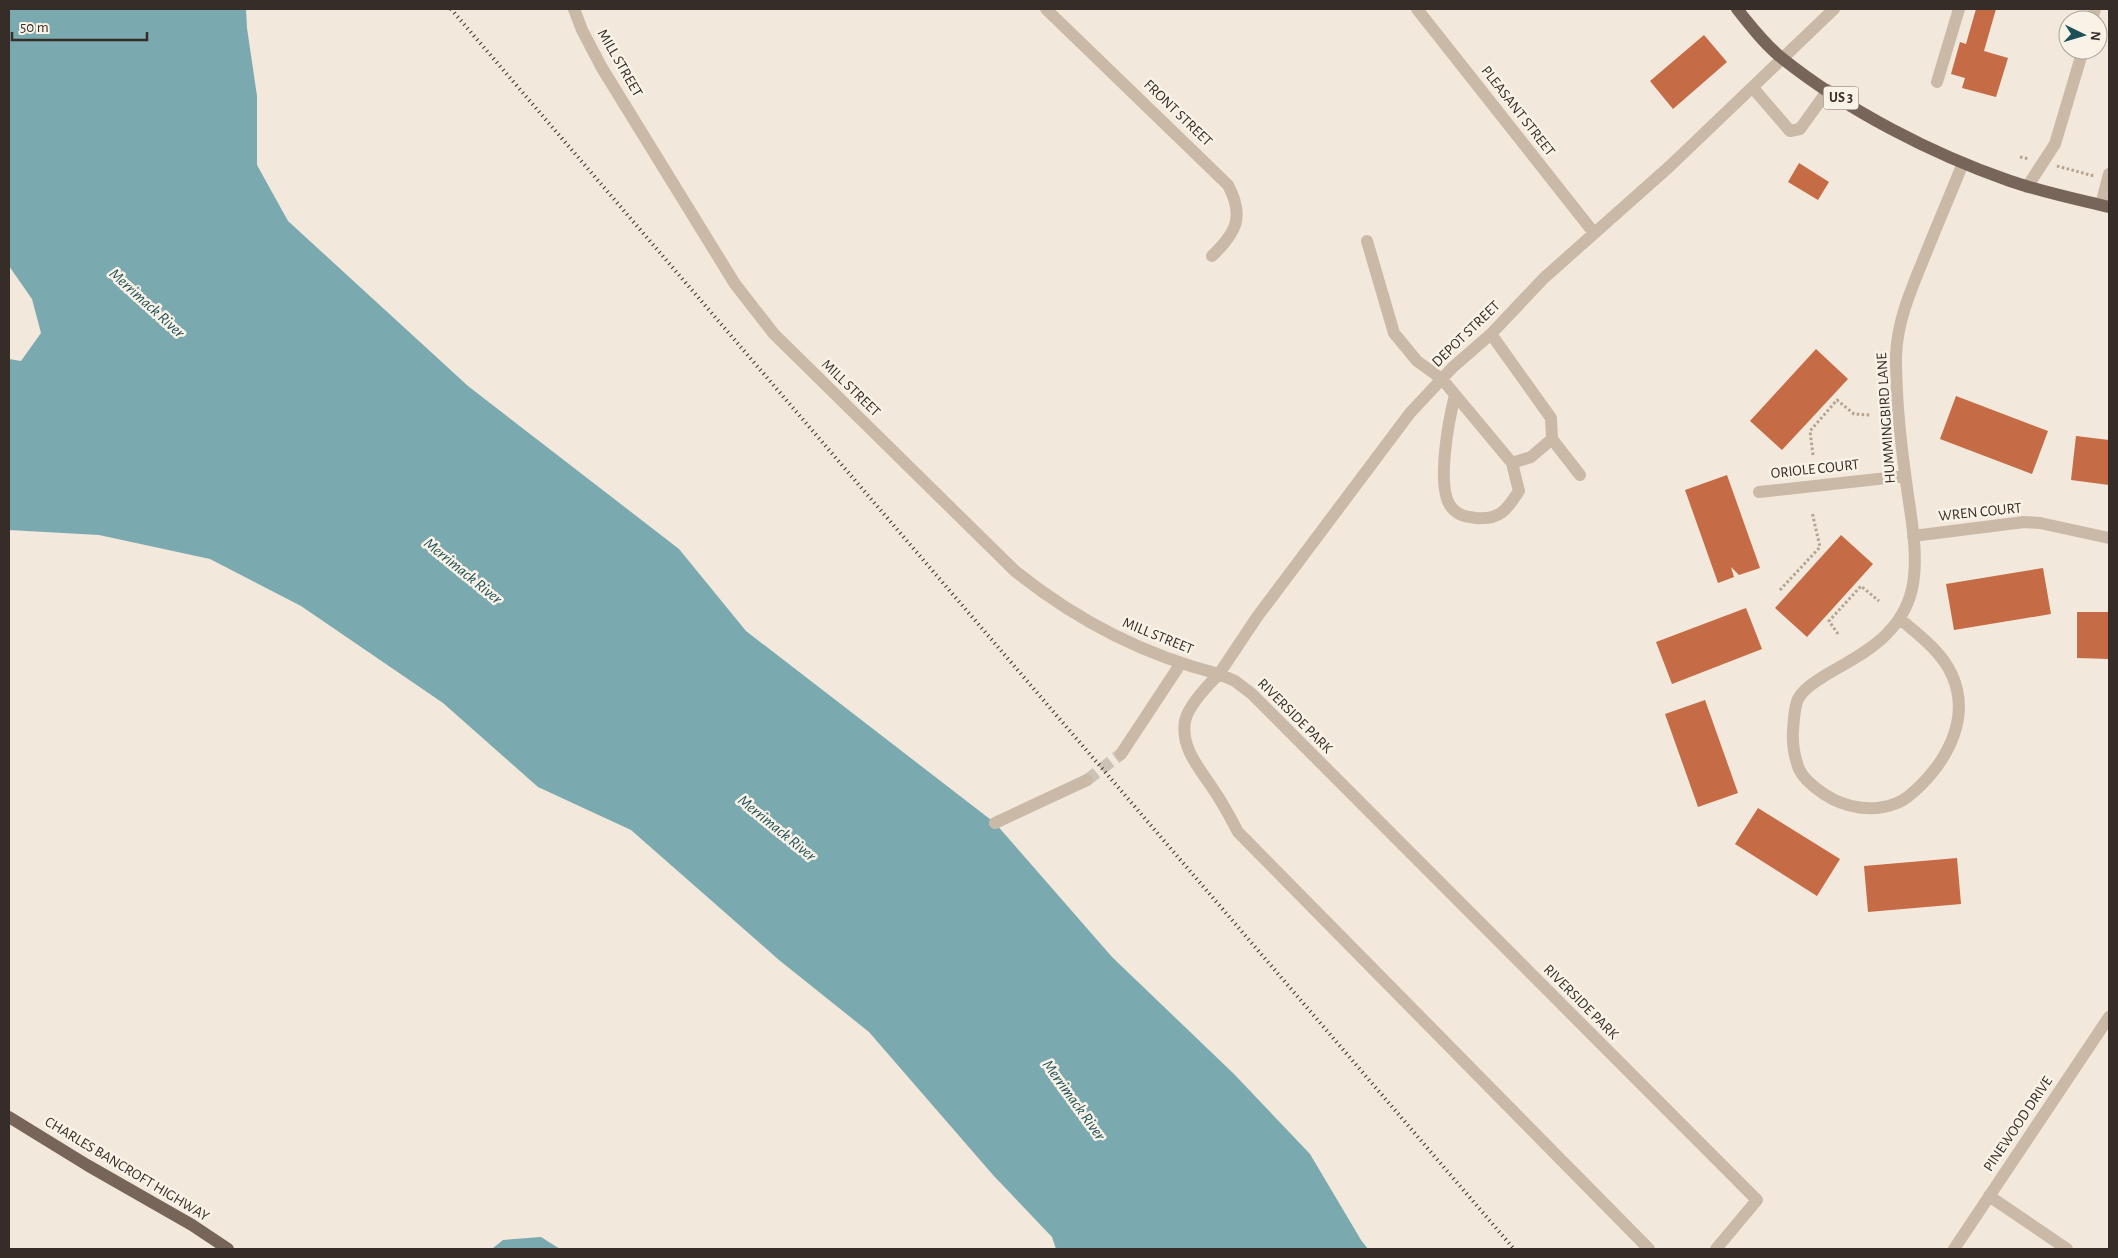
<svg xmlns="http://www.w3.org/2000/svg" width="2118" height="1258" viewBox="0 0 2118 1258" font-family="'Alegreya Sans',sans-serif">
<style>
.water{fill:#7aaaaf}
.building{fill:#c56b46}
.lines{fill:none;stroke-linecap:round;stroke-linejoin:round}
.minor-tunnel{stroke:#ccc3b7;stroke-width:12;stroke-dasharray:12 6;stroke-linecap:butt}
.path{stroke:#b5a391;stroke-width:3;stroke-dasharray:2.5 2.5;stroke-linecap:butt}
.minor{stroke:#cab9a7;stroke-width:12}
.major{stroke:#786559;stroke-width:12}
.rail{stroke:#362d28;stroke-width:4;stroke-dasharray:1 4;stroke-linecap:butt}
.labels{text-anchor:middle;dominant-baseline:central;stroke-width:5;stroke-linejoin:round;paint-order:stroke}
.shield{fill:#f9f2e7;stroke:#706861;stroke-width:1}
.shield-label{font-size:14px;font-weight:bold;fill:#362d28}
.street-label{font-size:15px;fill:#362d28;stroke:#f9f2e7}
.water-label{font-size:16px;font-style:italic;fill:#1d5057;stroke:#f9f2e7}
</style>
<rect width="100%" height="100%" fill="#f2e8db"/>
<path class="water" d="M 9,9 L 246,9 L 247,28 L 257,96 L 257,165 L 288,221 L 468,386 L 679,549 L 746,631 L 995,823 L 1112,957 L 1234,1074 L 1310,1154 L 1361,1240 L 1368,1249 L 1056,1249 L 1052,1237 L 993,1175 L 869,1032 L 779,960 L 631,830 L 538,787 L 443,703 L 301,606 L 210,559 L 99,535 L 9,530 L 9,359 L 21,361 L 41,333 L 32,299 L 9,266 Z
M 541,1237 L 560,1249 L 492,1249 L 503,1240 Z"/>
<path class="building" d="M 1976,9 L 1996,9 L 1984,51 L 2008,58 L 1996,97 L 1962,88 L 1965,78 L 1951,74 L 1960,42 L 1966,44 Z
M 1704,35 L 1727,62 L 1673,109 L 1650,81 Z
M 1799,163 L 1829,182 L 1818,200 L 1788,182 Z
M 1816,349 L 1848,379 L 1782,450 L 1750,421 Z
M 1956,396 L 2048,431 L 2032,474 L 1940,439 Z
M 2076,436 L 2109,440 L 2109,485 L 2071,480 Z
M 1727,475 L 1760,568 L 1739,575 L 1731,567 L 1734,577 L 1718,583 L 1685,490 Z
M 1841,535 L 1873,564 L 1807,637 L 1775,608 Z
M 2043,568 L 2051,614 L 1954,630 L 1946,584 Z
M 1746,608 L 1762,649 L 1672,684 L 1656,642 Z
M 2077,612 L 2109,612 L 2109,659 L 2077,658 Z
M 1705,700 L 1738,793 L 1698,807 L 1665,714 Z
M 1758,808 L 1840,859 L 1817,896 L 1735,844 Z
M 1957,858 L 1961,904 L 1868,912 L 1864,866 Z"/>
<g class="lines">
<path class="minor-tunnel" d="M 1087,780 L 1121,754"/>
<path class="path" d="M 2020,157 L 2029,159
M 2057,166 L 2094,176
M 1813,455 L 1810,431 L 1837,400 L 1854,414 L 1870,415
M 1780,590 L 1820,547 L 1812,512
M 1838,634 L 1829,621 L 1861,586 L 1879,601"/>
<path class="minor" d="M 574,9 L 582,30 L 602,68 L 735,284 L 774,334 L 1015,571 C 1076,620 1143,655 1219,674 L 1257,617 L 1410,413 L 1453,367 L 1491,334 L 1544,278 L 1670,166 L 1834,9
M 1046,9 L 1228,185 C 1245,217 1236,233 1212,256
M 1417,9 L 1594,233
M 2092,20 L 2095,9
M 1937,82 L 1959,9
M 1753,88 L 1790,131 L 1800,129 L 1828,90
M 2027,187 L 2055,144 L 2083,50
M 2101,205 L 2109,174
M 1367,241 L 1394,333 L 1417,361 L 1442,379 L 1512,463 L 1531,457 L 1552,439 L 1551,418 L 1491,334
M 1455,395 C 1449,419 1435,489 1452,508 C 1459,516 1467,517 1476,518 C 1501,520 1507,509 1519,491 L 1512,463
M 1552,439 L 1580,475
M 1759,492 L 1905,476
M 1913,536 L 2024,522 L 2040,523 L 2109,538
M 1900,619 C 1919,635 1942,652 1952,675 C 1970,715 1950,756 1921,785 C 1915,791 1906,800 1897,803 C 1873,813 1845,808 1824,794 C 1815,788 1804,780 1799,769 C 1794,756 1792,744 1793,730 C 1794,720 1794,708 1798,699 C 1804,688 1818,680 1829,673 C 1865,653 1902,633 1912,589 C 1920,553 1909,509 1905,473 C 1900,437 1896,392 1896,356 C 1897,320 1913,285 1926,253 C 1938,223 1951,193 1963,163
M 1121,754 L 1181,663
M 995,823 L 1087,780
M 1989,1196 L 2067,1249
M 1649,1249 L 1238,832 C 1231,819 1225,807 1217,795 C 1203,772 1180,750 1185,721 C 1188,706 1208,685 1219,674 L 1235,681 L 1252,694 L 1757,1200 L 1716,1249
M 1954,1249 L 2109,1017"/>
<path class="major" d="M 1737,9 C 1751,26 1765,45 1783,59 C 1847,110 1932,154 2010,181 C 2042,192 2076,199 2109,207
M 9,1117 L 87,1165 L 192,1225 L 228,1249"/>
<path class="rail" d="M 451,9 L 1514,1249"/>
</g>
<g class="labels">
<rect class="shield" x="1823.5" y="86.5" width="35" height="23" rx="4"/>
<g class="shield-label">
<text x="1841" y="98">US 3</text>
</g>
<g class="street-label">
<text transform="translate(620 63) rotate(60)">MILL STREET</text>
<text transform="translate(1518 111) rotate(52)">PLEASANT STREET</text>
<text transform="translate(1178 113) rotate(44)">FRONT STREET</text>
<text transform="translate(1466 334) rotate(-44)">DEPOT STREET</text>
<text transform="translate(851 388) rotate(44)">MILL STREET</text>
<text transform="translate(1886 418) rotate(-94)">HUMMINGBIRD LANE</text>
<text transform="translate(1815 469) rotate(-6)">ORIOLE COURT</text>
<text transform="translate(1980 512) rotate(-6)">WREN COURT</text>
<text transform="translate(1158 636) rotate(22)">MILL STREET</text>
<text transform="translate(1295 716) rotate(45)">RIVERSIDE PARK</text>
<text transform="translate(1581 1002) rotate(45)">RIVERSIDE PARK</text>
<text transform="translate(2018 1124) rotate(-56)">PINEWOOD DRIVE</text>
<text transform="translate(127 1169) rotate(31)">CHARLES BANCROFT HIGHWAY</text>
</g>
<g class="water-label">
<text transform="translate(147 303) rotate(42)">Merrimack River</text>
<text transform="translate(463 571) rotate(39)">Merrimack River</text>
<text transform="translate(777 828) rotate(39)">Merrimack River</text>
<text transform="translate(1074 1100) rotate(54)">Merrimack River</text>
</g>
</g>
<rect width="2118" height="1258" fill="none" stroke="#362d28" stroke-width="20"/>
<g transform="translate(2083 35) rotate(95)"><circle r="24" fill="#f9f2e7" stroke="#aba39b"/>
<path d="M0-4L9 19L0 12L-9 19Z" fill="#1d5057"/>
<text y="-8" font-size="14" font-weight="bold" text-anchor="middle" fill="#362d28">N</text>
</g>
<path d="M12 32v8h135v-8" fill="none" stroke="#362d28" stroke-width="2.5"/>
<text x="20" y="32" font-size="15" fill="#362d28" stroke="#f9f2e7" stroke-width="4" paint-order="stroke">50 m</text>
</svg>
